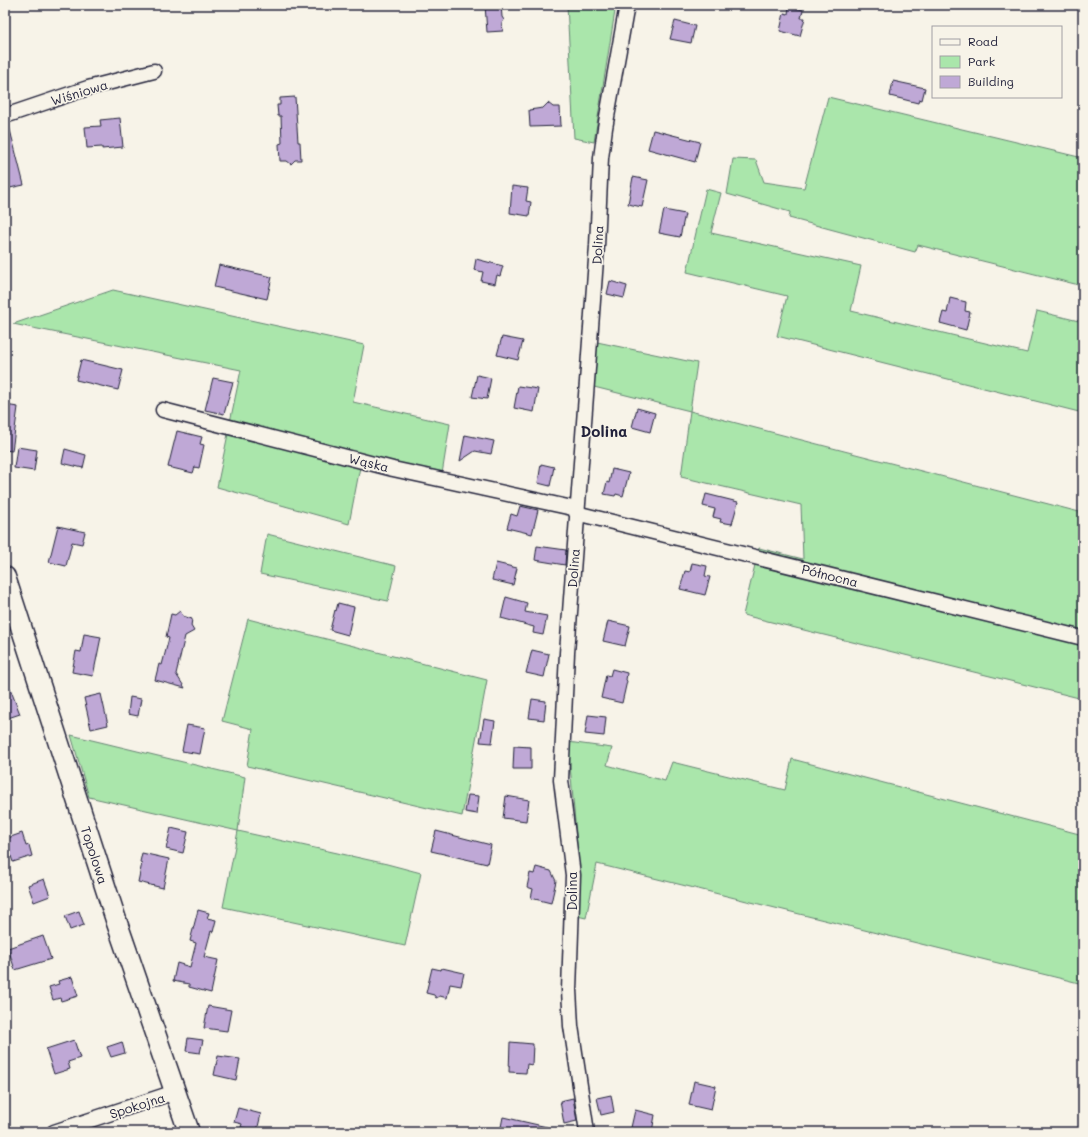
<svg xmlns="http://www.w3.org/2000/svg" width="1088" height="1137" viewBox="0 0 1088 1137" font-family="Mali,sans-serif">
<style>
.green{fill:#aae6ab;stroke:#668473}
.building{fill:#bfa8d6;stroke:#22223b}
.lines{fill:none;stroke-linecap:round;stroke-linejoin:round}
.street-casing{stroke:#22223b;stroke-width:17}
.secondary-casing{stroke:#22223b;stroke-width:23}
.street{stroke:#f7f3e8;stroke-width:14}
.secondary{stroke:#f7f3e8;stroke-width:20}
.labels{text-anchor:middle;dominant-baseline:central;stroke-width:3.5;stroke-linejoin:round;paint-order:stroke}
.street-label{font-size:13px;fill:#22223b;stroke:#f7f3e8}
.quarter-label{font-size:15px;font-weight:bold;fill:#22223b;stroke:#f7f3e8}
</style>
<rect width="100%" height="100%" fill="#f7f3e8"/>
<filter id="ink" filterUnits="userSpaceOnUse"><feTurbulence type="fractalNoise" baseFrequency=".025" numOctaves="2"/><feDisplacementMap in="SourceGraphic" scale="8" xChannelSelector="R" yChannelSelector="G"/><feConvolveMatrix kernelMatrix="1 2 1 2 8 2 1 2 1" color-interpolation-filters="sRGB"/></filter>
<g filter="url(#ink)">
<path class="green" d="M 567,5 L 616,5 L 594,142 L 574,138 Z
M 828,97 L 1083,158 L 1083,286 L 918,245 L 915,252 L 789,218 L 790,212 L 727,194 L 733,159 L 756,160 L 764,182 L 804,188 Z
M 706,189 L 721,193 L 711,233 L 861,266 L 851,311 L 1027,353 L 1037,311 L 1083,322 L 1083,413 L 777,336 L 787,296 L 687,272 Z
M 113,290 L 364,345 L 353,402 L 450,424 L 442,474 L 230,422 L 241,370 L 13,324 Z
M 597,342 L 697,363 L 690,411 L 1083,513 L 1083,699 L 743,615 L 759,548 L 803,559 L 801,505 L 681,477 L 690,411 L 594,387 Z
M 228,434 L 360,467 L 349,524 L 217,487 Z
M 267,534 L 396,566 L 388,601 L 260,574 Z
M 248,619 L 487,680 L 462,816 L 247,766 L 253,729 L 222,721 Z
M 71,735 L 245,777 L 238,831 L 387,864 L 421,873 L 405,946 L 223,907 L 238,831 L 89,797 Z
M 568,742 L 612,748 L 607,765 L 665,781 L 672,762 L 785,790 L 792,759 L 1083,835 L 1083,984 L 597,864 L 586,918 L 577,916 L 578,856 Z"/>
<path class="building" d="M 485,5 L 501,5 L 502,17 L 504,20 L 502,23 L 503,31 L 487,32 Z
M 789,7 L 803,10 L 801,18 L 805,18 L 800,36 L 780,31 L 784,13 L 788,14 Z
M 675,21 L 695,26 L 691,43 L 670,39 Z
M 893,81 L 925,88 L 922,100 L 919,99 L 918,103 L 890,96 Z
M 295,97 L 298,142 L 300,142 L 301,160 L 295,160 L 291,164 L 287,161 L 280,161 L 279,144 L 282,143 L 281,116 L 278,116 L 277,105 L 280,105 L 280,98 Z
M 548,103 L 553,107 L 560,107 L 561,126 L 530,127 L 529,110 L 543,108 Z
M 120,118 L 123,147 L 102,149 L 102,147 L 87,148 L 85,127 L 101,126 L 100,120 Z
M 5,126 L 9,126 L 24,185 L 5,189 Z
M 653,130 L 700,142 L 695,162 L 648,149 Z
M 633,177 L 648,180 L 642,207 L 628,204 Z
M 512,186 L 528,188 L 526,201 L 531,202 L 529,216 L 510,213 Z
M 664,210 L 685,214 L 680,237 L 659,233 Z
M 476,259 L 503,266 L 500,276 L 497,275 L 495,284 L 481,281 L 483,272 L 474,270 Z
M 219,265 L 272,277 L 267,299 L 214,287 Z
M 610,281 L 627,286 L 624,298 L 607,294 Z
M 950,298 L 966,302 L 965,311 L 970,312 L 966,330 L 940,323 L 943,312 L 947,313 Z
M 502,337 L 523,341 L 518,360 L 497,355 Z
M 81,360 L 123,370 L 118,390 L 76,380 Z
M 477,375 L 491,378 L 487,399 L 472,397 Z
M 213,378 L 233,382 L 224,414 L 205,410 Z
M 518,386 L 538,389 L 534,412 L 514,408 Z
M 5,405 L 18,407 L 12,451 L 5,450 Z
M 637,408 L 655,413 L 650,432 L 632,427 Z
M 177,431 L 202,437 L 200,444 L 204,445 L 199,468 L 195,467 L 193,473 L 168,467 Z
M 465,435 L 494,441 L 491,454 L 475,451 L 460,461 Z
M 17,447 L 37,450 L 34,471 L 14,468 Z
M 65,449 L 86,455 L 83,468 L 62,463 Z
M 541,464 L 554,467 L 550,486 L 538,483 Z
M 612,469 L 629,473 L 623,496 L 616,494 L 615,496 L 604,494 L 607,482 L 609,483 Z
M 706,494 L 738,502 L 732,524 L 720,522 L 721,519 L 713,517 L 715,509 L 703,506 Z
M 520,506 L 538,510 L 532,534 L 507,528 L 511,514 L 517,516 Z
M 58,526 L 85,532 L 82,544 L 72,542 L 66,566 L 49,562 Z
M 537,546 L 566,550 L 565,565 L 535,560 Z
M 496,563 L 517,568 L 513,585 L 492,580 Z
M 692,563 L 707,566 L 705,576 L 710,577 L 705,595 L 680,589 L 685,571 L 690,572 Z
M 506,597 L 527,603 L 525,612 L 547,616 L 543,635 L 533,633 L 534,627 L 501,618 Z
M 338,603 L 354,607 L 348,635 L 330,630 L 335,610 L 336,611 Z
M 180,611 L 183,616 L 192,619 L 191,626 L 194,631 L 185,636 L 176,674 L 185,688 L 155,680 L 159,664 L 162,665 L 169,638 L 166,637 L 171,614 L 175,615 Z
M 608,621 L 630,626 L 625,646 L 603,641 Z
M 84,634 L 101,637 L 93,676 L 72,672 L 76,651 L 81,652 Z
M 532,650 L 549,654 L 544,677 L 526,673 Z
M 612,669 L 627,673 L 626,680 L 627,681 L 622,703 L 601,698 L 606,675 L 610,676 Z
M 5,678 L 6,678 L 20,714 L 5,719 Z
M 101,694 L 108,725 L 91,729 L 84,698 Z
M 130,697 L 141,699 L 138,716 L 128,714 Z
M 532,699 L 546,701 L 544,720 L 529,718 Z
M 588,715 L 606,717 L 604,736 L 585,734 Z
M 484,719 L 495,721 L 492,743 L 480,742 Z
M 187,725 L 205,728 L 200,754 L 182,751 Z
M 514,746 L 531,747 L 531,769 L 513,769 Z
M 468,795 L 479,796 L 477,814 L 465,812 Z
M 506,796 L 529,800 L 526,821 L 503,818 Z
M 171,828 L 188,832 L 183,853 L 166,849 Z
M 436,831 L 491,845 L 487,864 L 431,851 Z
M 22,833 L 26,846 L 29,845 L 32,856 L 13,862 L 5,839 Z
M 142,853 L 169,859 L 163,888 L 138,882 L 142,863 L 140,862 Z
M 536,867 L 551,871 L 556,881 L 551,903 L 531,898 L 533,889 L 527,887 L 530,873 L 534,874 Z
M 44,879 L 50,896 L 34,902 L 28,885 Z
M 198,910 L 209,913 L 207,918 L 216,920 L 213,932 L 211,931 L 204,957 L 218,960 L 211,993 L 189,987 L 189,984 L 173,981 L 177,963 L 190,967 L 196,943 L 190,941 Z
M 79,911 L 84,925 L 70,930 L 65,916 Z
M 43,936 L 51,959 L 15,970 L 8,948 Z
M 432,968 L 441,970 L 442,968 L 464,973 L 461,986 L 450,984 L 447,998 L 440,996 L 436,998 L 434,995 L 426,993 Z
M 72,977 L 78,996 L 61,1001 L 60,998 L 53,1000 L 49,987 L 59,984 L 58,981 Z
M 208,1006 L 231,1010 L 227,1031 L 204,1028 Z
M 188,1038 L 203,1040 L 200,1053 L 186,1051 Z
M 74,1040 L 80,1058 L 68,1062 L 70,1069 L 54,1074 L 46,1049 Z
M 122,1042 L 125,1053 L 111,1057 L 107,1047 Z
M 510,1042 L 533,1044 L 532,1065 L 527,1064 L 526,1073 L 509,1072 Z
M 218,1056 L 240,1059 L 236,1080 L 214,1075 Z
M 694,1081 L 716,1086 L 711,1110 L 689,1105 Z
M 611,1095 L 614,1112 L 601,1115 L 597,1098 Z
M 573,1098 L 577,1121 L 564,1124 L 560,1101 Z
M 238,1108 L 261,1114 L 257,1131 L 241,1127 L 242,1124 L 234,1122 Z
M 635,1110 L 655,1115 L 652,1132 L 630,1132 Z
M 503,1117 L 547,1127 L 547,1132 L 500,1132 Z"/>
<g class="lines">
<g class="street-casing">
<path id="street" d="M 5,116 L 88,88 L 154,71
M 163,410 L 393,469 L 577,509
M 576,513 L 1083,638
M 54,1132 L 175,1092
M 587,1132 L 571,1026 L 569,990 L 573,875 L 561,780 L 567,653 L 597,246 L 601,158 L 605,128 L 627,5"/>
</g>
<g class="secondary-casing">
<path id="secondary" d="M 5,577 L 117,923 L 189,1132"/>
</g>
<use href="#street" class="street"/>
<use href="#secondary" class="secondary"/>
</g>
</g>
<g class="labels">
<g class="street-label">
<text transform="translate(79 92) rotate(-17)">Wiśniowa</text>
<text transform="translate(597 245) rotate(-87)">Dolina</text>
<text transform="translate(369 462) rotate(14)">Wąska</text>
<text transform="translate(573 568) rotate(-86)">Dolina</text>
<text transform="translate(830 575) rotate(14)">Północna</text>
<text transform="translate(95 855) rotate(72)">Topolowa</text>
<text transform="translate(571 891) rotate(-90)">Dolina</text>
<text transform="translate(137 1105) rotate(-18)">Spokojna</text>
</g>
<g class="quarter-label">
<text x="604" y="431">Dolina</text>
</g>
</g>
<rect width="1088" height="1137" fill="none" stroke="#f7f3e8" stroke-width="20"/>
<rect x="10" y="10" width="1068" height="1117" fill="none" stroke="#22223b" stroke-width="1.5" filter="url(#ink)"/>
<rect x="932" y="26" width="130" height="72" fill="#f7f3e8" stroke="#a29fa3"/>
<rect x="940" y="39" width="20" height="6" fill="#f7f3e8" stroke="#a29fa3"/>
<text x="968" y="46" font-size="12" fill="#22223b">Road</text>
<rect x="940" y="56" width="20" height="12" fill="#aae6ab" stroke="#a29fa3"/>
<text x="968" y="66" font-size="12" fill="#22223b">Park</text>
<rect x="940" y="76" width="20" height="12" fill="#bfa8d6" stroke="#a29fa3"/>
<text x="968" y="86" font-size="12" fill="#22223b">Building</text>
</svg>
